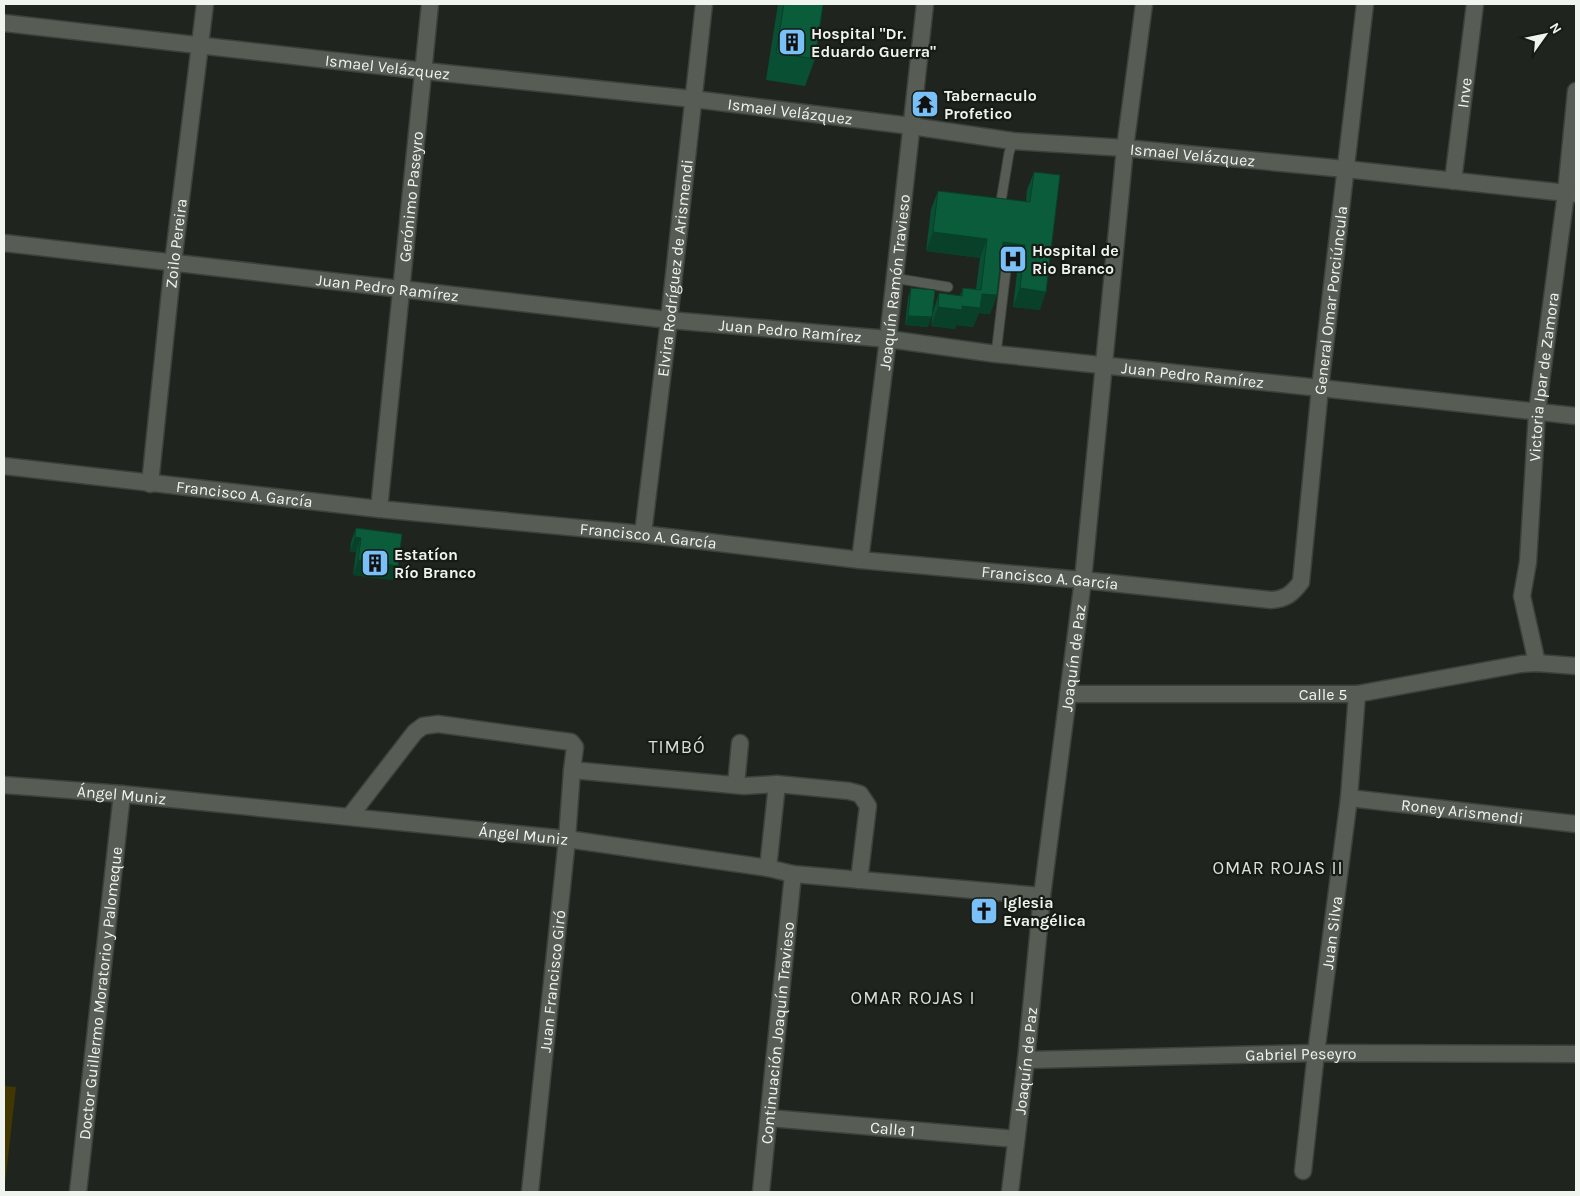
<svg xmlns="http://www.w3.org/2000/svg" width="1580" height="1196" viewBox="0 0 1580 1196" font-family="Karla,sans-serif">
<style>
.green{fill:#423701}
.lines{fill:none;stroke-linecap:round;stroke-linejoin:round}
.lane-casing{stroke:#3c413b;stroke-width:11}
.street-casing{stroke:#3c413b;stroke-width:19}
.lane{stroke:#575d55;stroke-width:9}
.street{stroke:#575d55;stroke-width:16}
.wall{fill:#094f33}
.shaded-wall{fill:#084029}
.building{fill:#0b5c3b;stroke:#084029}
.labels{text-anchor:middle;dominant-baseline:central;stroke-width:4.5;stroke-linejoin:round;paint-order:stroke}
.poi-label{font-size:16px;font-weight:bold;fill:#f0f4ef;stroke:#161b15;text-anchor:start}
.street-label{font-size:16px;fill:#f0f4ef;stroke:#161b15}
.neighbourhood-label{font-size:18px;letter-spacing:1px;fill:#d8e0d6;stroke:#161b15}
</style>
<rect width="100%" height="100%" fill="#1f251e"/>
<path class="green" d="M 4,1086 L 16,1087 L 4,1192 Z"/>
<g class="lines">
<g class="lane-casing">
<path id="lane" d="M 1001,201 L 1009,153 L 1013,141
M 894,278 L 948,287
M 996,354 L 1006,270"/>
</g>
<g class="street-casing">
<g id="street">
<path id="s1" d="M 4,23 L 425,71 L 693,99 L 911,126 L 1013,141 L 1125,148 L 1345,169 L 1576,194"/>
<path id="s2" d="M 1453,181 L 1475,4"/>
<path id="s3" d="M 4,243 L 669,320 L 888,339 L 996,354 L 1320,388 L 1576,416"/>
<path id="s4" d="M 4,466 L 379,509 L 643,534 L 860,560 L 1083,580 L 1271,600 C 1286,599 1292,594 1301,582 L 1320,388 L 1365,4"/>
<path id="s5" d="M 150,484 L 173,263 L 205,4"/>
<path id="s6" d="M 379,509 L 430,4"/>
<path id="s7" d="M 643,534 L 669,320 L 704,4"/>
<path id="s8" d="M 860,560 L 888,339 L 925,4"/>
<path id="s9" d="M 1537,663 L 1522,596 L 1528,562 L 1537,412 L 1566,193 L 1576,91"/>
<path id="s10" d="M 1068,694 L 1357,694 L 1521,664 L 1537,663 L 1576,666"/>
<path id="s11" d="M 4,785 L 122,794 L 567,839 L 768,868 L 793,874 L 1042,896"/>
<path d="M 736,785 L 740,743"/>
<path id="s12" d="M 1349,798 L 1576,824"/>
<path d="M 350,816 L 415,732 L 423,726 L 438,724 L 571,742 L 575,747 L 572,770 L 744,786 L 777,784 L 849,791 L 860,794 L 868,806 L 859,880"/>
<path d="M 768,868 L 777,784"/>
<path id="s13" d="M 1026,1060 L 1316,1053 L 1576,1054"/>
<path id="s14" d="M 769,1118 L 1016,1139"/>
<path id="s15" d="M 1303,1171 L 1316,1053 L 1349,798 L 1357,694"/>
<path id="s16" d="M 78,1192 L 122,794"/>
<path id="s17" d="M 530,1192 L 567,839 L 572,770"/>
<path id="s18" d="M 761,1192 L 793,874"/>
<path id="s19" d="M 1010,1192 L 1026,1060 L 1042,896 L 1083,580 L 1125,148 L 1144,4"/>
</g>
</g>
<use href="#lane" class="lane"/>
<use href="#street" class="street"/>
</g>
<path class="wall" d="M 778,4 L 823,4 L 815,59 L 805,86 L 766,80 Z
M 1034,172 L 1040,310 L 1013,307 L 1018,264 L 1001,261 L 997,295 L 990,314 L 979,313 L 973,327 L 956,325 L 955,329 L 931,326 L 933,312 L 939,293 L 960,296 L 963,288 L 976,289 L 980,258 L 926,251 L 931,209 L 938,191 L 1026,202 L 1027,190 Z
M 911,288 L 928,327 L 905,325 L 908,298 Z
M 356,528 L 393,580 L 353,575 L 356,552 L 350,552 L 351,542 Z"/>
<path class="shaded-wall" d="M 933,232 L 987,239 L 980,258 L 926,251 Z
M 1003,242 L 1025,245 L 1018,264 L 997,261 Z
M 1020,288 L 1046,292 L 1040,310 L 1013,307 Z
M 982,294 L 997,295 L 990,314 L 979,313 L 973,327 L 956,325 L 955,329 L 931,326 L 938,307 L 962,306 Z
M 908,316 L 932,317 L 928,327 L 905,325 Z
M 355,537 L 361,538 L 356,552 L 350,552 Z
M 358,560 L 398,566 L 393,580 L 353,575 Z"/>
<path class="building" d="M 784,4 L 823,4 L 815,59 L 776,53 Z
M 1034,172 L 1060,175 L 1046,292 L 1020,288 L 1025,245 L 1003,242 L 997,295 L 982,294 L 980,308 L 962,306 L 962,310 L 938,307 L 939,293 L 962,296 L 963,288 L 981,290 L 987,239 L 933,232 L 938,191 L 1030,202 Z
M 911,288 L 935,290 L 932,317 L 908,316 Z
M 356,528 L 402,534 L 398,566 L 358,560 L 361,538 L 355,537 Z"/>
<defs>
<g id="building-square" transform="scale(1.4375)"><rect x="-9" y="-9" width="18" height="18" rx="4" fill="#79bff8" stroke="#161b15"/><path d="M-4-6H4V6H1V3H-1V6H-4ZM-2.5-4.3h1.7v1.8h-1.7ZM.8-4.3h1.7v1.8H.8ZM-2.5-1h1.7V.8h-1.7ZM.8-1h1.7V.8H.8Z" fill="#111"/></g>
<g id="temple-square" transform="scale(1.4375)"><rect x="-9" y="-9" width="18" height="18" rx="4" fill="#79bff8" stroke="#161b15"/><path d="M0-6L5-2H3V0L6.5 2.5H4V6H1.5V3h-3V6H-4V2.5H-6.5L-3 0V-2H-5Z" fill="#111"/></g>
<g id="hospital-square" transform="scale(1.4375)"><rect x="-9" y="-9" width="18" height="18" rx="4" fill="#79bff8" stroke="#161b15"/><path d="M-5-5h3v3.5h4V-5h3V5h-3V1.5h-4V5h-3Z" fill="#111"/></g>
<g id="church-square" transform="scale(1.4375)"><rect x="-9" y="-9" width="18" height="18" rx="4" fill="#79bff8" stroke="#161b15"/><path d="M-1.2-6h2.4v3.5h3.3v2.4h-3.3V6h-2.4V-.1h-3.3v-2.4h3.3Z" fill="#111"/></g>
</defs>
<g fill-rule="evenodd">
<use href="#building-square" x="792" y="42"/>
<use href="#temple-square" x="925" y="104"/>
<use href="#hospital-square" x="1013" y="259"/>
<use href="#building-square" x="375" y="563"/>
<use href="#church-square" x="984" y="911"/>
</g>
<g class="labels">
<g class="poi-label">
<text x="811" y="33">Hospital "Dr.<tspan x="811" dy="18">Eduardo Guerra"</tspan></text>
<text x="944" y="95">Tabernaculo<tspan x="944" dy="18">Profetico</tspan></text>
<text x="1032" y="250">Hospital de<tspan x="1032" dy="18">Rio Branco</tspan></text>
<text x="394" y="554">Estatíon<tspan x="394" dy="18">Río Branco</tspan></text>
<text x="1003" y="902">Iglesia<tspan x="1003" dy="18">Evangélica</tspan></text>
</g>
<g class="street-label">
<text stroke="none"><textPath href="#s1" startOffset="386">Ismael Velázquez</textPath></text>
<text stroke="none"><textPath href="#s2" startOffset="89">Inve</textPath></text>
<text stroke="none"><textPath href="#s1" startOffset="791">Ismael Velázquez</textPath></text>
<text stroke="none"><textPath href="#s1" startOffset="1196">Ismael Velázquez</textPath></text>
<text stroke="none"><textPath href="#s6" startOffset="314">Gerónimo Paseyro</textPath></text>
<text stroke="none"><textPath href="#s5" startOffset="242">Zoilo Pereira</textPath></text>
<text stroke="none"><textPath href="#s7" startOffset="268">Elvira Rodríguez de Arismendi</textPath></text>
<text stroke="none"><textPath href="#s8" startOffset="280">Joaquín Ramón Travieso</textPath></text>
<text stroke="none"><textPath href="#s3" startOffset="386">Juan Pedro Ramírez</textPath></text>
<text stroke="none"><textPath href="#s4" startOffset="1594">General Omar Porciúncula</textPath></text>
<text stroke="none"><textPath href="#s3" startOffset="791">Juan Pedro Ramírez</textPath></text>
<text stroke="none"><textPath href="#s3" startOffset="1196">Juan Pedro Ramírez</textPath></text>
<text stroke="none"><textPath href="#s9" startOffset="289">Victoria Ipar de Zamora</textPath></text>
<text stroke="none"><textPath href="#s4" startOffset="242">Francisco A. García</textPath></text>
<text stroke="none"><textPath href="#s4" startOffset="648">Francisco A. García</textPath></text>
<text stroke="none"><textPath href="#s4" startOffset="1052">Francisco A. García</textPath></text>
<text stroke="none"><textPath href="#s19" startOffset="538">Joaquín de Paz</textPath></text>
<text stroke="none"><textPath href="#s10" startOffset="255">Calle 5</textPath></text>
<text stroke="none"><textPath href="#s11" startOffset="118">Ángel Muniz</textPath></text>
<text stroke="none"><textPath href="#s12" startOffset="114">Roney Arismendi</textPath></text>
<text stroke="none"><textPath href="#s11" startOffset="522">Ángel Muniz</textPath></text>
<text stroke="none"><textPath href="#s15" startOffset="240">Juan Silva</textPath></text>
<text stroke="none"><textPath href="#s17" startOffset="212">Juan Francisco Giró</textPath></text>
<text stroke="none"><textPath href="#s16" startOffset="200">Doctor Guillermo Moratorio y Palomeque</textPath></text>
<text stroke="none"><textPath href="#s18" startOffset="160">Continuación Joaquín Travieso</textPath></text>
<text stroke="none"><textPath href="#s13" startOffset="275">Gabriel Peseyro</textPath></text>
<text stroke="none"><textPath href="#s19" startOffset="132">Joaquín de Paz</textPath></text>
<text stroke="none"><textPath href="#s14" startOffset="124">Calle 1</textPath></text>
</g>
<g class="neighbourhood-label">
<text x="677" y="747">TIMBÓ</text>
<text x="1278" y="868">OMAR ROJAS II</text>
<text x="913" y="998">OMAR ROJAS I</text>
</g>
</g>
<rect width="1580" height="1196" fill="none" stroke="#f0f4ef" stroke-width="10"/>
<g transform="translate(1545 35) rotate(57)" stroke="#161b15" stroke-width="4" paint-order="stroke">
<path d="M0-4L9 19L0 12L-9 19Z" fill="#f0f4ef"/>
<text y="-8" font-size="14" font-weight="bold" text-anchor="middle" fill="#f0f4ef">N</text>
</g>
</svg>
